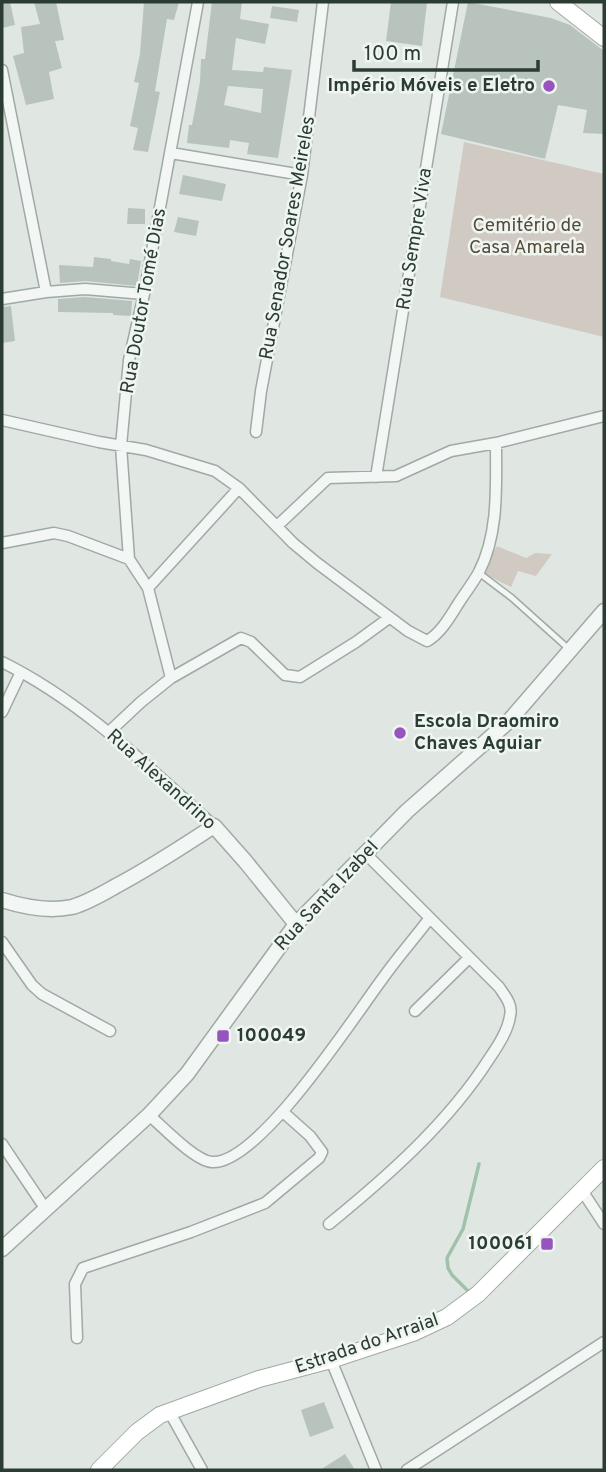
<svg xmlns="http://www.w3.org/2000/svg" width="606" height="1472" viewBox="0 0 606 1472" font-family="Overpass,sans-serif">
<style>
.green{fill:#d0cac2}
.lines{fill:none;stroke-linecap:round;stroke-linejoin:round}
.stream{stroke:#9fc3aa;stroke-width:3.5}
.building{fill:#b8c3bd;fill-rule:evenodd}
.service-casing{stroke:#9faaa3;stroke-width:8}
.minor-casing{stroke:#9faaa3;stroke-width:13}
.tertiary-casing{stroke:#9faaa3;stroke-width:17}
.secondary-casing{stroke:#9faaa3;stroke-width:18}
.service{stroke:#f2f6f4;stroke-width:5}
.minor{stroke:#f2f6f4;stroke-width:10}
.tertiary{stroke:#f2f6f4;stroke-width:14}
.secondary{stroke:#fff;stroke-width:16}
.poi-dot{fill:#9753be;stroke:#eff5f1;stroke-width:2.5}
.labels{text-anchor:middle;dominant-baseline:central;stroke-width:5;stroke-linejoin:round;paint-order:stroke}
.poi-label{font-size:19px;font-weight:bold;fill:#2b3d32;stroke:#eff5f1;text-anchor:end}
.park-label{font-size:19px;fill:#574b39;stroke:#eff5f1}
.street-label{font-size:19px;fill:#2b3d32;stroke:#eff5f1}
</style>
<rect width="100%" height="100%" fill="#e0e7e3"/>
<path class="green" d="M 464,142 L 604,174 L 604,337 L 440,297 Z
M 497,546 L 526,558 L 535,553 L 552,554 L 536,576 L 518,571 L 511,587 L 482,573 Z"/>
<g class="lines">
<path class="stream" d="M 469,1292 L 452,1275 L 448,1268 L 447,1258 L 463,1229 L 479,1164"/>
</g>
<path class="building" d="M 2,2 L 10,2 L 15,25 L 2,28 Z
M 34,2 L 56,2 L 64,40 L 55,41 L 62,68 L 49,72 L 54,99 L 26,105 L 13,56 L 24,53 L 21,27 L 40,24 Z
M 144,2 L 179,2 L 174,20 L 167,19 L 155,91 L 160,92 L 148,152 L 133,150 L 138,128 L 130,126 L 139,83 L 134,82 L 140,54 Z
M 212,2 L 242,2 L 240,19 L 269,24 L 265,44 L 236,38 L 232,70 L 263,72 L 264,67 L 292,70 L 278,158 L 247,154 L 249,143 L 230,140 L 229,148 L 187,143 L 189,125 L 192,125 L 200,82 L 201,59 L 205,59 ZM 228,86 L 263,89 L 261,113 L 224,105 Z
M 391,2 L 427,2 L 422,46 L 386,41 Z
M 468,2 L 551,18 L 570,25 L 604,51 L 604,134 L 583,133 L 587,110 L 558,105 L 545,159 L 441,134 Z
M 272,6 L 299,10 L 297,22 L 270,18 Z
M 183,175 L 226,184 L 222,201 L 179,194 Z
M 128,208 L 145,209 L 145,224 L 127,224 Z
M 178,217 L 199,221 L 196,236 L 174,232 Z
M 94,257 L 111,259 L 111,261 L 129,264 L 130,259 L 141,261 L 137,286 L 85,281 L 60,283 L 59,265 L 93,267 Z
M 85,297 L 132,301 L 131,316 L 113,315 L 113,313 L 58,312 L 58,299 Z
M 11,306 L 15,341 L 2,343 L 2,307 Z
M 324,1402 L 334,1428 L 310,1437 L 301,1410 Z
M 345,1454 L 355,1470 L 320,1470 Z"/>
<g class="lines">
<g class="service-casing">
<path id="service" d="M 479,573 L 512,598 L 570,650"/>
</g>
<g class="minor-casing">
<path id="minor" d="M 2,70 L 46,292
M 171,153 L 302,175
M 2,299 L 46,292 L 85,289 L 144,294
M 2,420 L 99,442 L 146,450 L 215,471 L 239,488 L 293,543 L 317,563 L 408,631 L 427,641 C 440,634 450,617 458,604 C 465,593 473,583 479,572 C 499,533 496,486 496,443
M 256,432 L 261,391 L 302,175 L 323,2
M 376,477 L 453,2
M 277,526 L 328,478 L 396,476 L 451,451 L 496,443 L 604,416
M 2,543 L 54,533 L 68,536 L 129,559
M 148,588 L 239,488
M 2,662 C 83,702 147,766 214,826
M 171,678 L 148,588 L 129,559 L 121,446 L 129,360 L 144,294 L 198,2
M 2,712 L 21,672
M 109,732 L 141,702 L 171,678 L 241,638 L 251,642 L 285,675 L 300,677 L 356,642 L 389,618
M 2,942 L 32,985 L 42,994 L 110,1031
M 415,1011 L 469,958
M 149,1115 C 163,1127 195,1161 212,1162 C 259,1165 355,1015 383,978 C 397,958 414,939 429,919
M 2,1144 L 45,1208
M 583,1192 L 604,1224
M 329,1224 C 388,1176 448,1123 489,1059 C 497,1047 508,1031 510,1016 C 513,1005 505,996 499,987 L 366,854
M 77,1338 L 75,1284 L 83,1268 L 191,1232 L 265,1203 L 319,1158 L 322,1152 L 310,1136 L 283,1112
M 331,1360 L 376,1470
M 169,1411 L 202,1470
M 407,1470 L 604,1342"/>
</g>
<g class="tertiary-casing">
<path id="tertiary" d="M 2,900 C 24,907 48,912 72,907 C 87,903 102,894 116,886 C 150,868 182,847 214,826 L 245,861 L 296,924
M 2,1249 L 149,1115 L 187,1074 L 296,924 L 407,811 L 509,721 L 604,611"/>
</g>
<g class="secondary-casing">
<path id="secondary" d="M 558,2 L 604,38
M 99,1470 L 137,1432 L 160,1415 L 259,1379 L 331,1360 L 413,1333 L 447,1317 L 478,1294 L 604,1168"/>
</g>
<use href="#service" class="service"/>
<use href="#minor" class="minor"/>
<use href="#tertiary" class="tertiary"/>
<use href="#secondary" class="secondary"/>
</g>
<g class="poi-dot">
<circle cx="549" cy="86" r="7"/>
<circle cx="400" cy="733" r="7"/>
<rect x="216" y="1029" width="14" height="14" rx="3.5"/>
<rect x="540" y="1237" width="14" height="14" rx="3.5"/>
</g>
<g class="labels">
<g class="poi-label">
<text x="535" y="86">Império Móveis e Eletro</text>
<text x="414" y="722" text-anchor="start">Escola Draomiro<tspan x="414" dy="22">Chaves Aguiar</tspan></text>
<text x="237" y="1036" text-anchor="start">100049</text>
<text x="533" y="1244">100061</text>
</g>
<g class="park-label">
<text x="527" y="226">Cemitério de<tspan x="527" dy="22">Casa Amarela</tspan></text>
</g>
<g class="street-label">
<text transform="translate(288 238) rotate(-80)">Rua Senador Soares Meireles</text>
<text transform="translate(415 239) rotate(-81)">Rua Sempre Viva</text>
<text transform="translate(144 301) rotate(-80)">Rua Doutor Tomé Dias</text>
<text transform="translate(161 780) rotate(42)">Rua Alexandrino</text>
<text transform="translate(327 896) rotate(-47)">Rua Santa Izabel</text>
<text transform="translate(367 1344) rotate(-19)">Estrada do Arraial</text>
</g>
</g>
<rect width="606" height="1472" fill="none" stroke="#2b3d32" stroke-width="7"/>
<path d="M354 60v10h184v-10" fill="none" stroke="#2b3d32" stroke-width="3.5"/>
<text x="364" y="60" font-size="21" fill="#2b3d32" stroke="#eff5f1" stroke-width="5" paint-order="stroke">100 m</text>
</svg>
